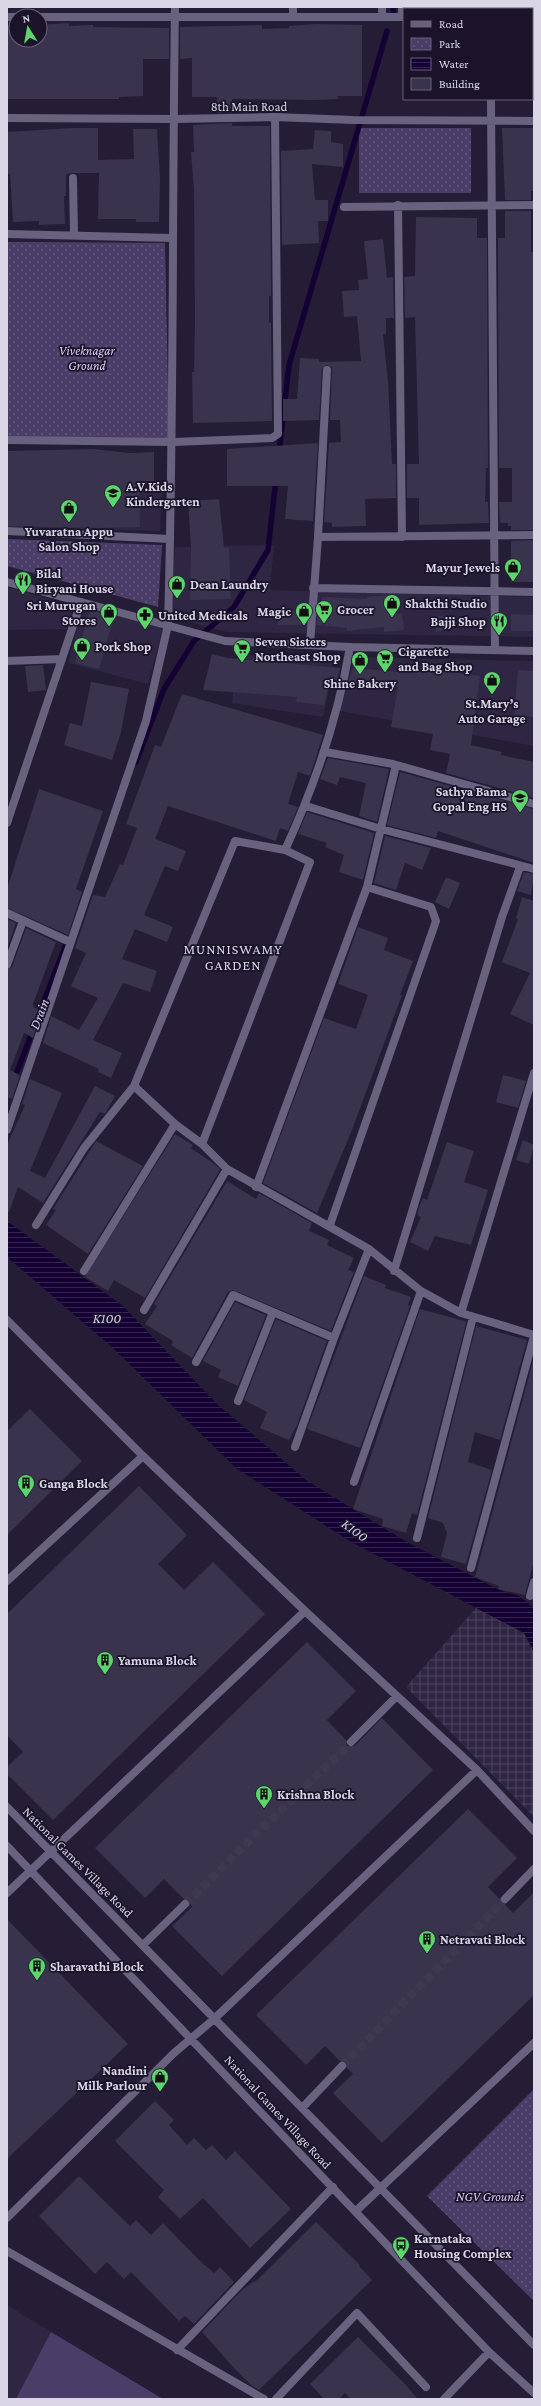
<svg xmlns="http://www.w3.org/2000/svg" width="541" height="2406" viewBox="0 0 541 2406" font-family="'Crimson Pro',serif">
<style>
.built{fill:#2e2643}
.industrial{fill:url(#industrial-grid)}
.green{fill:#4a3e69}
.park{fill:url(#park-dots)}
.water{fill:url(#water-rules)}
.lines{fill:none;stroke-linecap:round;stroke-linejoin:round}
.stream{stroke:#150033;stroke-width:5.5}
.building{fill:#3a334d}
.minor-tunnel{stroke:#3f3950;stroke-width:8;stroke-dasharray:8 4;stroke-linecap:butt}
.service{stroke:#69627e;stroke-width:8}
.minor{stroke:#69627e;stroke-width:8}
.tertiary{stroke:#69627e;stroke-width:8}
.labels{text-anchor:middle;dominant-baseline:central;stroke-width:3.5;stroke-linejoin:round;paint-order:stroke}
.street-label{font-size:13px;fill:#dad6e6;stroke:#1a132a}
.park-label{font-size:13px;font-style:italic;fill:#d6cdf2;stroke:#1a132a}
.poi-label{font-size:13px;font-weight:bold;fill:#dad6e6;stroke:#1a132a;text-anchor:start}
.neighbourhood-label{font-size:14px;letter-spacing:1px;fill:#dad6e6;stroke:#1a132a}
.water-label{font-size:14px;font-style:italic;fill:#d5ccf1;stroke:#1a132a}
</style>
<defs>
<pattern id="industrial-grid" width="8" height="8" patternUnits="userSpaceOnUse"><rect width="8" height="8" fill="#2e2643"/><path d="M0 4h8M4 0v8" fill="none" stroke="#4c455e"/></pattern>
<pattern id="park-dots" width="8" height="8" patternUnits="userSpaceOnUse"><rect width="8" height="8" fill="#4a3e69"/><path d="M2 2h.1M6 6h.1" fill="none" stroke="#64597e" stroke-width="1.8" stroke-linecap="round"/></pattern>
<pattern id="water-rules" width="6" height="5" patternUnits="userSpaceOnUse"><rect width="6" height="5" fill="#150033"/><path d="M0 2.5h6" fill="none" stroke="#362451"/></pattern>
</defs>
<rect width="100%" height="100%" fill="#241d35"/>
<path class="built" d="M 7,485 L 162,490 L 160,531 L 7,527 Z
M 274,545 L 270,590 L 534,597 L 534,637 L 227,632 L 170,617 L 175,547 Z
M 7,587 L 74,606 L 67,629 L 7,630 Z
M 83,607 L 163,628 L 148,684 L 68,663 Z
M 237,655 L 335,657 L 323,717 L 232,703 Z
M 354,657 L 534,661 L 534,746 L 340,711 Z
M 7,2305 L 51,2332 L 163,2399 L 7,2399 Z"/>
<path class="industrial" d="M 476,1608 L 524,1633 L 534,1652 L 534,1817 L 406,1687 Z"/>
<path class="green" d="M 51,2332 L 163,2399 L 16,2399 Z"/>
<path class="park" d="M 359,128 L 471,128 L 471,193 L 359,193 Z
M 7,242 L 165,243 L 169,438 L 7,439 Z
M 7,539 L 162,545 L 158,607 L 7,566 Z
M 534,2089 L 534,2301 L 427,2196 Z"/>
<path class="water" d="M 7,1221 L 123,1306 L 217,1404 L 306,1480 L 405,1541 L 499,1590 L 519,1596 L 534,1608 L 534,1652 L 524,1633 L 353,1543 L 237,1469 L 114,1349 L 7,1257 Z"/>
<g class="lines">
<path class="stream" d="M 393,11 L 394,7
M 279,452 L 289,365 L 387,31
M 136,762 L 164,689 L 194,641 L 234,607 L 268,550 L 276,479
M 38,1016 L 67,942
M 14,1080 L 33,1030"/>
</g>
<path class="building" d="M 69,23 L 69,26 L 93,25 L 93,27 L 169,28 L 169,59 L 143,59 L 143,96 L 119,97 L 119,99 L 7,99 L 7,25 L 16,25 L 16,40 L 40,40 L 40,25 Z
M 316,24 L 362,25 L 362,96 L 338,96 L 338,99 L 314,100 L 232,99 L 232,112 L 218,113 L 217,97 L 192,97 L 192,58 L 180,59 L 180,27 L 262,25 L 262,29 L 289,28 L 289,26 Z
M 232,123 L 232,126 L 270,126 L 271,296 L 269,296 L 269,323 L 271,323 L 272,421 L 193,423 L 192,372 L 194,372 L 195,322 L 194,190 L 191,152 L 194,152 L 193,125 Z
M 72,128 L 98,128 L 98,160 L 134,159 L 133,129 L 157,129 L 160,178 L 159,222 L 136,222 L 136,219 L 98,219 L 99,173 L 73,173 L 66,174 L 66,196 L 64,196 L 65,224 L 39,225 L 39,221 L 13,222 L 10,174 L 7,174 L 7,132 Z
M 502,128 L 534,128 L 534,191 L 531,191 L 531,200 L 505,200 Z
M 315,130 L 331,131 L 331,142 L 343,144 L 343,167 L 312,164 L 315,200 L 328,200 L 328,221 L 318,221 L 319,243 L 282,245 L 281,151 L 313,149 Z
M 505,211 L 531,211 L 531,252 L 534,252 L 534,530 L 511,530 L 511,526 L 508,526 L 508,523 L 500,523 L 499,502 L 512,502 L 512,468 L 499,468 L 498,238 L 505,238 Z
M 416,217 L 477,218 L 477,238 L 487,238 L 488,468 L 486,468 L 485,502 L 488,502 L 489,523 L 419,525 L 419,498 L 407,498 L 407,464 L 419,464 L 415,317 L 405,318 L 404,277 L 415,276 Z
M 383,239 L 387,278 L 393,277 L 394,318 L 386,318 L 386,334 L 383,334 L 388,381 L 392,464 L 396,464 L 396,498 L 365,499 L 366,526 L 332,527 L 332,523 L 324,522 L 329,443 L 341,442 L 340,420 L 330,420 L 332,367 L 327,365 L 322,369 L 319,420 L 283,421 L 283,399 L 297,399 L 300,358 L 319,359 L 319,362 L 361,361 L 357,316 L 344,317 L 342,291 L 359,290 L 358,280 L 368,279 L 364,241 Z
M 318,443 L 313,521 L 285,519 L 288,486 L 227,486 L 227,449 Z
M 93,449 L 130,453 L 154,452 L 154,481 L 139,481 L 140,527 L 97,528 L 7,526 L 7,451 Z
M 219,499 L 224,548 L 229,548 L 231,599 L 190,600 L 191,547 L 188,501 Z
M 534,540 L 534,582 L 511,582 L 511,541 Z
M 387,595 L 388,615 L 402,613 L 404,630 L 384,632 L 384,627 L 347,631 L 347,628 L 317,625 L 318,611 L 322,611 L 322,597 L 367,599 L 367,597 Z
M 90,610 L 114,617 L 99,669 L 75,663 Z
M 278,610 L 307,611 L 306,625 L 278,625 Z
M 511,614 L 534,615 L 534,631 L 511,631 Z
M 447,615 L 449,630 L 436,632 L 434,617 Z
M 212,654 L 228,658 L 340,668 L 337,683 L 330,682 L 324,705 L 296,702 L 297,697 L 203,690 Z
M 43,665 L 46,690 L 28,692 L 25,666 Z
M 401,665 L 429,670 L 458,668 L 458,673 L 480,676 L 471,745 L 502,752 L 501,755 L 534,762 L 534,798 L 446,773 L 450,754 L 430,750 L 433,734 L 391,727 L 398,687 L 348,683 L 353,668 L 400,672 Z
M 518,670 L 534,671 L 534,717 L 514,715 Z
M 91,682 L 129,689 L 121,732 L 112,760 L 64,745 L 70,723 L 82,726 Z
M 182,694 L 323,735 L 310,776 L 298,772 L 288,804 L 298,807 L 288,831 L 280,828 L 276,841 L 168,806 L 155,839 L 186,851 L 178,871 L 165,866 L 144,915 L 173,927 L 167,942 L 135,929 L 122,959 L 157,971 L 150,992 L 123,983 L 93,1040 L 122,1053 L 111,1078 L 98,1072 L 99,1069 L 43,1043 L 51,1016 L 79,1030 L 98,998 L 71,986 L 86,953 L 75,948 L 93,895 L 105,897 L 120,864 L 123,865 L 137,828 L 126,824 L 155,745 L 161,747 Z
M 328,758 L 389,769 L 377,822 L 359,816 L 366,783 L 340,777 L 337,785 L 320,779 Z
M 400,772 L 534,809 L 534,863 L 438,831 L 436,838 L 387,825 Z
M 39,789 L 103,811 L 76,889 L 82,892 L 68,935 L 7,908 L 7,889 Z
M 307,812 L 374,833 L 363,880 L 339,872 L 344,855 L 325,847 L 327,843 L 298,834 Z
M 385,836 L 431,848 L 422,870 L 405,863 L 396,890 L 374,883 Z
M 524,872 L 534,874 L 531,895 L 517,891 Z
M 446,877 L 460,883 L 449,909 L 435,902 Z
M 522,897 L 534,901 L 534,1025 L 510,1014 L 530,973 L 502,962 L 518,919 L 516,918 Z
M 7,919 L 16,923 L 7,949 Z
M 358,927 L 388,938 L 384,950 L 413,961 L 400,995 L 402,995 L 352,1130 L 317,1213 L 263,1183 L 324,1018 L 356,1029 L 368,995 L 338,984 Z
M 26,928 L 56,942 L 33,1004 L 33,1007 L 42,1011 L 33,1038 L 24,1033 L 10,1070 L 20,1075 L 12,1099 L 7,1097 L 7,970 L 12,967 Z
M 503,1075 L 526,1081 L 518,1108 L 496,1102 Z
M 30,1079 L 62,1093 L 30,1171 L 45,1178 L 95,1086 L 115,1096 L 105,1114 L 100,1112 L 43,1203 L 18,1187 L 9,1212 L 7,1212 L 7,1145 L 25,1105 L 22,1104 Z
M 175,1134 L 193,1145 L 191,1148 L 213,1163 L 220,1169 L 217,1175 L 145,1298 L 114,1280 L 108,1291 L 85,1277 Z
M 523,1140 L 534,1145 L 529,1164 L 516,1160 Z
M 96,1141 L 143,1166 L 88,1254 L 46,1225 L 56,1210 L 53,1209 Z
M 447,1142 L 474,1151 L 464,1182 L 488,1190 L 471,1245 L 435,1236 L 428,1251 L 410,1242 L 421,1217 L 417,1215 L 419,1207 L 423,1198 L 427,1200 Z
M 227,1181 L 256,1199 L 259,1193 L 312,1223 L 309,1231 L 329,1240 L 327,1245 L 354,1258 L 348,1270 L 354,1272 L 331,1331 L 233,1290 L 228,1292 L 192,1358 L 171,1345 L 173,1341 L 145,1324 L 157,1306 L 154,1304 Z
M 364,1276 L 386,1285 L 385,1288 L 411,1297 L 408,1305 L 410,1306 L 360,1448 L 307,1429 Z
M 235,1302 L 266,1315 L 238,1386 L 218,1377 L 221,1370 L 203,1361 Z
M 420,1309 L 465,1321 L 466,1323 L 417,1515 L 412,1513 L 406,1533 L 382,1526 L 383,1519 L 353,1509 Z
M 276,1319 L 327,1341 L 297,1425 L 289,1440 L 260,1428 L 267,1412 L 244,1400 Z
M 476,1326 L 527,1340 L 500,1440 L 475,1432 L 468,1462 L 492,1470 L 466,1564 L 441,1557 L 447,1533 L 443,1523 L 428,1518 Z
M 534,1357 L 534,1561 L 525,1595 L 498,1589 L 499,1586 L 475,1577 Z
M 30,1409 L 82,1461 L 7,1535 L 7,1431 Z
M 139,1486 L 187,1535 L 158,1564 L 184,1590 L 213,1562 L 265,1614 L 53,1820 L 7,1774 L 7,1767 L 23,1752 L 7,1735 L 7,1614 Z
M 307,1642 L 356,1691 L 327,1720 L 346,1740 L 347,1746 L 355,1746 L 382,1718 L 433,1770 L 222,1976 L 172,1926 L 192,1907 L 189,1900 L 184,1899 L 164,1879 L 145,1898 L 95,1848 Z
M 468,1809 L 517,1858 L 488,1887 L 513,1913 L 534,1892 L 534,1995 L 382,2143 L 333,2093 L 353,2074 L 347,2068 L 346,2062 L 340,2061 L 325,2046 L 306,2065 L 256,2015 Z
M 7,1919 L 128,2044 L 7,2159 Z
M 155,2101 L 174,2120 L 169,2125 L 187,2145 L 194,2138 L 206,2150 L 212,2145 L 226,2160 L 235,2151 L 291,2209 L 250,2248 L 203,2198 L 180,2219 L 158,2197 L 164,2190 L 115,2141 Z
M 79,2176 L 130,2226 L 136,2220 L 151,2235 L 163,2223 L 201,2262 L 214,2273 L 220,2267 L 234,2282 L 194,2324 L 185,2316 L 179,2321 L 131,2272 L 124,2279 L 107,2262 L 95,2274 L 39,2216 Z
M 316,2222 L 360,2265 L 359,2266 L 372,2280 L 259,2390 L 251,2385 L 235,2369 L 202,2332 L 242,2290 L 254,2281 L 255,2282 Z
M 358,2337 L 402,2381 L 418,2399 L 351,2399 L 345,2393 L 339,2399 L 324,2399 L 310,2384 Z"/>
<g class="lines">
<path class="minor-tunnel" d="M 185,1904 L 351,1742
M 342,2066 L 505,1899"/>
<path class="service" d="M 73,178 L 74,235"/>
<path class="minor" d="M 490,7 L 490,9
M 7,17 L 16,17
M 40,17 L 404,17
M 293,17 L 293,7
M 382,17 L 382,7
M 402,17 L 402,7
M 491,99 L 495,650
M 7,118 L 174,119 L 275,117 L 353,120 L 534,121
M 398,205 L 402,537
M 344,207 L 534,205
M 7,234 L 172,238
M 7,440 L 173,442 L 272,438 L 278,434 L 275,117
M 7,531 L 170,539
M 318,537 L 534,535
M 313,588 L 534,592
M 310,644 L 318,537 L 327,370
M 7,661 L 62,659
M 325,752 L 393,764 L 534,804
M 306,806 L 381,829 L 534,869
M 7,823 L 81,602
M 7,913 L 70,942
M 7,965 L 23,921
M 134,1086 L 175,1124 L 202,1144 L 227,1169 L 369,1249 L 421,1291 L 461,1313 L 534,1335
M 7,1130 L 146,721 L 168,625
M 202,1144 L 310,862 L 285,850
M 256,1187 L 367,887 L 396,765
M 36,1225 L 84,1148 L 134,1086 L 235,841 L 285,850 C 315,785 338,718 350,647
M 330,1225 L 436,921 L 431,907 L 367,887
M 84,1271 L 175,1124
M 394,1271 L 502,917 L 520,867
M 144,1310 L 227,1169
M 461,1313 L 534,1073
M 7,1320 L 143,1456
M 196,1362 L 233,1295 L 334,1338
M 238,1401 L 273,1312
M 295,1447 L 334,1338 L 369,1249
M 354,1482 L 421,1291
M 417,1538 L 473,1317
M 471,1568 L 534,1336
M 7,1581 L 143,1456 L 305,1611 L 477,1770 L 534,1831
M 530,1596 L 534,1582
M 351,1742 L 397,1696
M 7,1807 L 534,2345
M 7,1846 L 489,2352 L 534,2393
M 7,1893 L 305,1611
M 505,1899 L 534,1869
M 143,1945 L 185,1904
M 302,2108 L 342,2066
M 356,2211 L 534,2043
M 7,2218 L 174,2053 L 214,2019 L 477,1770
M 7,2251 L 264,2399
M 177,2350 L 333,2187
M 276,2399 L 357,2313 L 426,2387
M 444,2399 L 489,2352"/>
<path class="tertiary" d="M 7,582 L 225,641 L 350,647 L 534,651
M 168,625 C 174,419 172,213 175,7"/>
</g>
<defs>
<g id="school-pin" transform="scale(0.9)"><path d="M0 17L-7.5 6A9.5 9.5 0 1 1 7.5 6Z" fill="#5dd56d" stroke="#1a132a"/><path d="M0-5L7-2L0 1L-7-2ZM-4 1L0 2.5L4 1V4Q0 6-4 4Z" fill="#111"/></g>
<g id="shop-pin" transform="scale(0.9)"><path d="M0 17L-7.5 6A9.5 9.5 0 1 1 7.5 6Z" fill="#5dd56d" stroke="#1a132a"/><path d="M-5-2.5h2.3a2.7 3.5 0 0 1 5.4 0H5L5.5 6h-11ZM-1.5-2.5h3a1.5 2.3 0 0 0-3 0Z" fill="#111"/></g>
<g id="restaurant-pin" transform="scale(0.9)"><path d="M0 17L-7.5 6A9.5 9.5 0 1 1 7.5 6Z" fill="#5dd56d" stroke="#1a132a"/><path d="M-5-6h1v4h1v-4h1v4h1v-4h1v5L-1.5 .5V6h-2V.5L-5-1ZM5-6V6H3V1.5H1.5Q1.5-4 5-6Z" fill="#111"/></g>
<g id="supermarket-pin" transform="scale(0.9)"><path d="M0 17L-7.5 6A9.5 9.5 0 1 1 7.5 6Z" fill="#5dd56d" stroke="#1a132a"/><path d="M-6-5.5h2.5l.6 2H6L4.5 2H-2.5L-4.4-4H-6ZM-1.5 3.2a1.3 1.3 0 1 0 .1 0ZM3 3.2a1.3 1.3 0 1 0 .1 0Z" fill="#111"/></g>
<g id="pharmacy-pin" transform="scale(0.9)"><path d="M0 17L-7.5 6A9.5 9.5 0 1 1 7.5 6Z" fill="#5dd56d" stroke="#1a132a"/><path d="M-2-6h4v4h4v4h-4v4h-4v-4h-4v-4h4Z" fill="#111"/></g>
<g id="building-pin" transform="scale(0.9)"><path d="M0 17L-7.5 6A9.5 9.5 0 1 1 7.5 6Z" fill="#5dd56d" stroke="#1a132a"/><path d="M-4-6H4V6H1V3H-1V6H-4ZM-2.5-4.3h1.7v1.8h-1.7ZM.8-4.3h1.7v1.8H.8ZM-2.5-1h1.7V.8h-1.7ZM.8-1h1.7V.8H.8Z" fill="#111"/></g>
<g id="bus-pin" transform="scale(0.9)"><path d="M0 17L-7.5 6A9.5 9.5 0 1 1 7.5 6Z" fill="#5dd56d" stroke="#1a132a"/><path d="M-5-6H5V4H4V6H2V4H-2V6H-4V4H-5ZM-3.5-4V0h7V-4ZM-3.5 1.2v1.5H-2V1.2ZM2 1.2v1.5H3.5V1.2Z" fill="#111"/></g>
</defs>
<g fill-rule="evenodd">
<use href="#school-pin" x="113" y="493"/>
<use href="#shop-pin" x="69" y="508"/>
<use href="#shop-pin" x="513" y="567"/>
<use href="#restaurant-pin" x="23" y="580"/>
<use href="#shop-pin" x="177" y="584"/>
<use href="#shop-pin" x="392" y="603"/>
<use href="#supermarket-pin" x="324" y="609"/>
<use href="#shop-pin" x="304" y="611"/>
<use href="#shop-pin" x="109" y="612"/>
<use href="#pharmacy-pin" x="145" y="615"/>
<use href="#restaurant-pin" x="499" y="621"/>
<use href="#shop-pin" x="82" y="646"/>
<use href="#supermarket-pin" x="242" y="648"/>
<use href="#supermarket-pin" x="385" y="658"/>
<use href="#shop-pin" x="360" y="660"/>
<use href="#shop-pin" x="492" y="680"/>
<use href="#school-pin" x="520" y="798"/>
<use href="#building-pin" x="26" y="1483"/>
<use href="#building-pin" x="105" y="1660"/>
<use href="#building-pin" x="264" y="1794"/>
<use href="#building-pin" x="427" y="1939"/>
<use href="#building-pin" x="37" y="1966"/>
<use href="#shop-pin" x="160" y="2077"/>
<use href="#bus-pin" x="401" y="2245"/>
</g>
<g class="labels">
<g class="street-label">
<text x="249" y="106">8th Main Road</text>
<text transform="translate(78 1862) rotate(45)">National Games Village Road</text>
<text transform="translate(278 2112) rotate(47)">National Games Village Road</text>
</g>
<g class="park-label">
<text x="87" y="350">Viveknagar<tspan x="87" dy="15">Ground</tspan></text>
<text x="490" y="2196">NGV Grounds</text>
</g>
<g class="poi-label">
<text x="126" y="486">A.V.Kids<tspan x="126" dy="15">Kindergarten</tspan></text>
<text x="69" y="531" text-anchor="middle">Yuvaratna Appu<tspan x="69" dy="15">Salon Shop</tspan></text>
<text x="500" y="567" text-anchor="end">Mayur Jewels</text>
<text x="36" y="573">Bilal<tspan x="36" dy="15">Biryani House</tspan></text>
<text x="190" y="584">Dean Laundry</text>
<text x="405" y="603">Shakthi Studio</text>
<text x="96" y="605" text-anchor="end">Sri Murugan<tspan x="96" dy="15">Stores</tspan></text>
<text x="337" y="609">Grocer</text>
<text x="291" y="611" text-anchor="end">Magic</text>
<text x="158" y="615">United Medicals</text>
<text x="486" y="621" text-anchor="end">Bajji Shop</text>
<text x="255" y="641">Seven Sisters<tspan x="255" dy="15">Northeast Shop</tspan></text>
<text x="95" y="646">Pork Shop</text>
<text x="398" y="651">Cigarette<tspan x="398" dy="15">and Bag Shop</tspan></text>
<text x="360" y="683" text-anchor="middle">Shine Bakery</text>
<text x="492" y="703" text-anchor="middle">St.Mary’s<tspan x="492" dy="15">Auto Garage</tspan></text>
<text x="507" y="791" text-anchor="end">Sathya Bama<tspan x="507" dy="15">Gopal Eng HS</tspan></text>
<text x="39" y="1483">Ganga Block</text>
<text x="118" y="1660">Yamuna Block</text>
<text x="277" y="1794">Krishna Block</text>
<text x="440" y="1939">Netravati Block</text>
<text x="50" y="1966">Sharavathi Block</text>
<text x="147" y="2070" text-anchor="end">Nandini<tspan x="147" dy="15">Milk Parlour</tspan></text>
<text x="414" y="2238">Karnataka<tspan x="414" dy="15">Housing Complex</tspan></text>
</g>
<g class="neighbourhood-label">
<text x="233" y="949">MUNNISWAMY<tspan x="233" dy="16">GARDEN</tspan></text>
</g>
<g class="water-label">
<text transform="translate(39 1014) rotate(-69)">Drain</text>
<text x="107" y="1318">K100</text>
<text transform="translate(355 1530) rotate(36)">K100</text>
</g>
</g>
<rect width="541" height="2406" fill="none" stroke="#dad6e6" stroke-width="16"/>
<rect x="403" y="8" width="130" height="92" fill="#1a132a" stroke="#676175"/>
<rect x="411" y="21" width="20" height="6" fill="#69627e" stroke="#676175"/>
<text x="439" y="28" font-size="12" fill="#dad6e6">Road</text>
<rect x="411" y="38" width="20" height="12" fill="url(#park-dots)" stroke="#676175"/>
<text x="439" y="48" font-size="12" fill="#dad6e6">Park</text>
<rect x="411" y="58" width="20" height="12" fill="url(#water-rules)" stroke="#676175"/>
<text x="439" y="68" font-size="12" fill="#dad6e6">Water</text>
<rect x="411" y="78" width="20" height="12" fill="#3a334d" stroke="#676175"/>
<text x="439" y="88" font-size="12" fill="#dad6e6">Building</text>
<g transform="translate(28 28) rotate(349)"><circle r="19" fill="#1a132a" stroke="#676175"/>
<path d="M0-3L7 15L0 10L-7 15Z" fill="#5dd56d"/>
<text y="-6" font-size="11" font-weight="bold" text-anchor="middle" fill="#dad6e6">N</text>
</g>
</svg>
